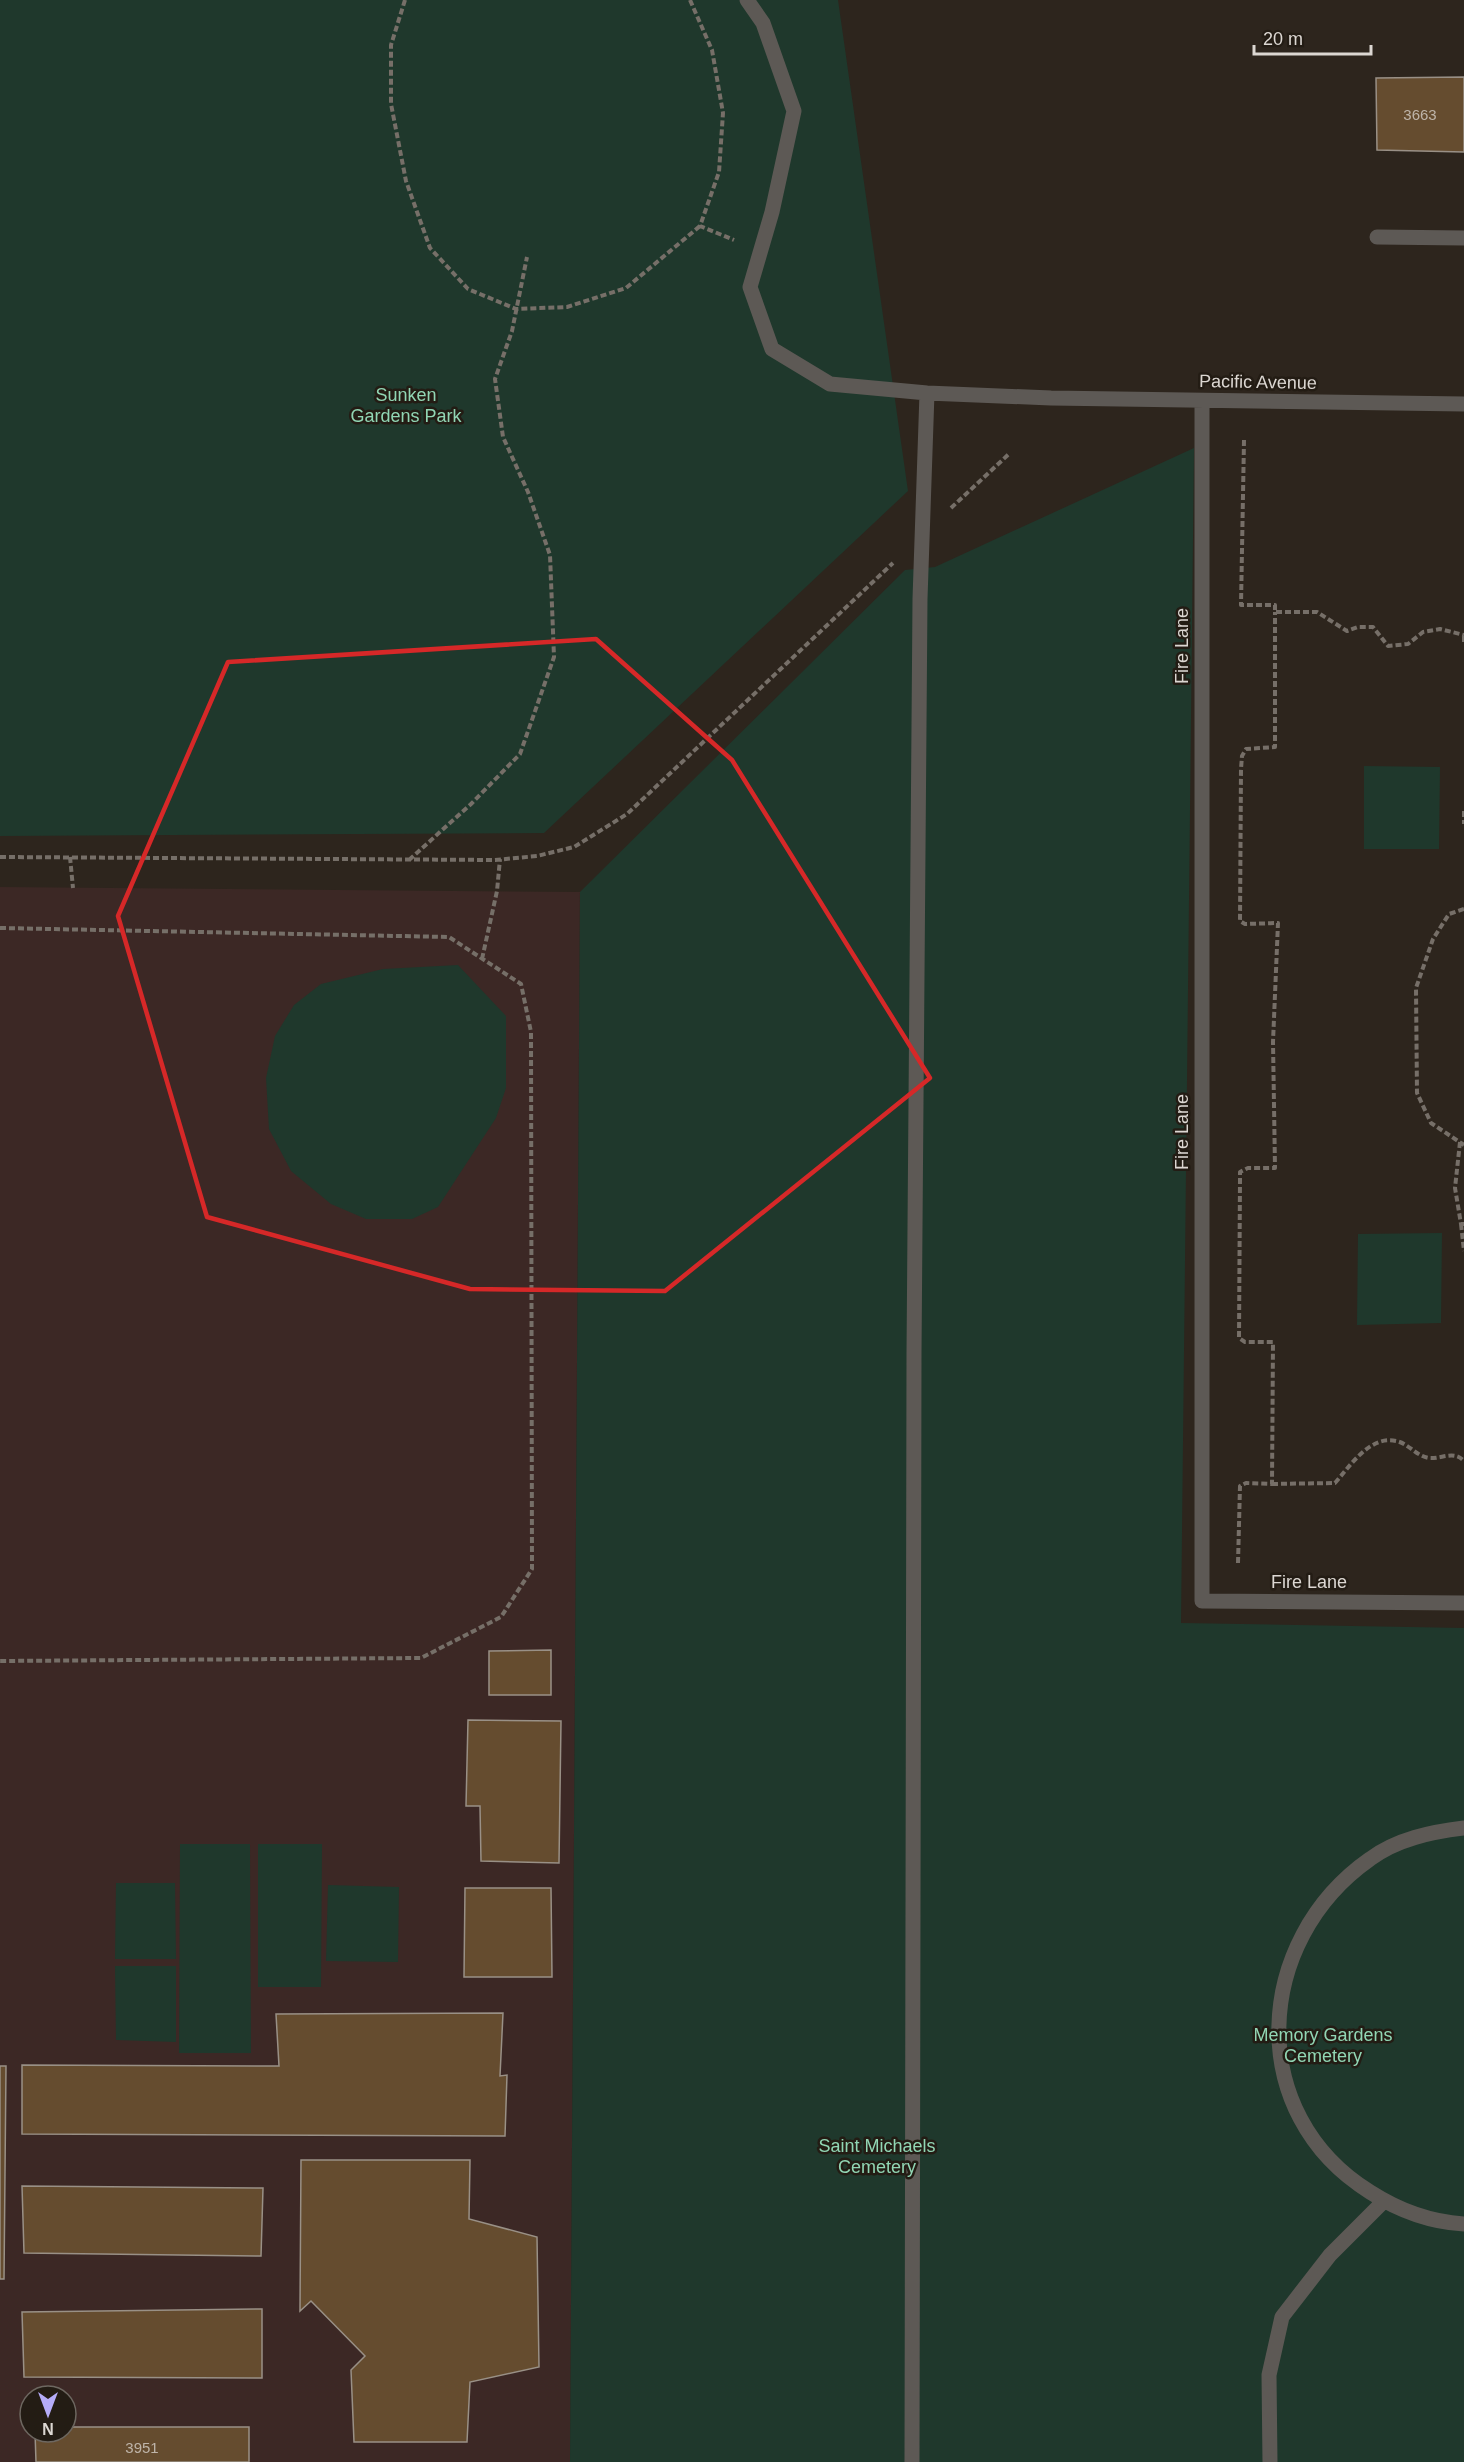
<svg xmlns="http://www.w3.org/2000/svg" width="1464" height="2462" viewBox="0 0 1464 2462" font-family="Arial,sans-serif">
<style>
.education{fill:#3c2825;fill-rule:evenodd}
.green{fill:#1f382c}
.building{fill:#654c2f;stroke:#999086;stroke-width:1.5}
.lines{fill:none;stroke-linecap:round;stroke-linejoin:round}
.path{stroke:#766f68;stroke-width:4;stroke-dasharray:6 3;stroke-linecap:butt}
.minor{stroke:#5d5955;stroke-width:15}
.marked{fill:none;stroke:#d62828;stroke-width:4.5;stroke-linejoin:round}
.labels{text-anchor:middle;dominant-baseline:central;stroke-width:5;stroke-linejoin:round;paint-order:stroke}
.number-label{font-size:15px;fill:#beb4a9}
.street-label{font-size:18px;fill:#dcd7d2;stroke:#231c14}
.park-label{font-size:18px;fill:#91d6b4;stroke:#231c14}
</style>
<rect width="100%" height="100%" fill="#2d251d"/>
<path class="education" d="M 0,887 L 580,892 L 570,2462 L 0,2462 ZM 30,2396 L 66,2396 L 66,2432 L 30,2432 Z"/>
<path class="green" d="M 0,0 L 838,0 L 908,491 L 544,833 L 0,836 Z
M 1194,448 L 1181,1623 L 1464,1628 L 1464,2462 L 570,2462 L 580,892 L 905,570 L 935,567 Z
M 1364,766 L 1440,767 L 1439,849 L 1364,849 Z
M 458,965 L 506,1016 L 506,1088 L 496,1118 L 438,1207 L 412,1219 L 366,1219 L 331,1204 L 291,1171 L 269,1129 L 266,1078 L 275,1036 L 294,1005 L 321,984 L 383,969 Z
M 1442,1233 L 1441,1323 L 1357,1325 L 1358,1234 Z
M 180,1844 L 250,1844 L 251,2053 L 179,2053 Z
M 258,1844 L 322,1844 L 321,1987 L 258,1987 Z
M 116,1883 L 175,1883 L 176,1959 L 115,1959 Z
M 328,1885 L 399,1887 L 398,1962 L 326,1961 Z
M 115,1966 L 176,1966 L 176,2042 L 116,2040 Z"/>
<path class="building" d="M 1464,77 L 1464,152 L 1377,150 L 1376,78 Z
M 551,1650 L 551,1695 L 489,1695 L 489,1651 Z
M 468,1720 L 561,1721 L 559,1863 L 481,1861 L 480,1806 L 466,1806 Z
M 465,1888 L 551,1888 L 552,1977 L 464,1977 Z
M 503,2013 L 500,2076 L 507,2075 L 505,2136 L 22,2134 L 22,2065 L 279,2066 L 276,2014 Z
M 0,2066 L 6,2066 L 4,2279 L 0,2279 Z
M 301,2160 L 470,2160 L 469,2219 L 537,2237 L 539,2367 L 470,2382 L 467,2442 L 354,2442 L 351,2370 L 365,2356 L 311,2301 L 300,2311 Z
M 22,2186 L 263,2188 L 261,2256 L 24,2253 Z
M 262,2309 L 262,2378 L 24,2377 L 22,2312 Z
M 66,2427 L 249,2427 L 249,2462 L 36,2462 L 35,2432 L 66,2432 Z"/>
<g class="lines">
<path class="path" d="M 405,0 L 391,45 L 391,104 L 406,181 L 430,248 L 468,289 L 516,309 L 567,307 L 626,288 L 700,226
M 690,0 L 712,50 L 723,113 L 719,172 L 700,226 L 734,240
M 1244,440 L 1241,605 L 1275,605 L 1275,612 L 1317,612 L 1347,631 L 1358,627 L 1373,627 L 1388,646 L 1408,644 L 1423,632 L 1440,629 L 1464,635
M 951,508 L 1010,453
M 1464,636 L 1464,644
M 1464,811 L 1464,824
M 0,857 L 495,860 L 537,856 L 574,847 L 627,814 L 893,563
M 70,857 L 73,888
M 409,860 L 471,804 L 520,754 L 554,657 L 550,555 L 528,492 L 503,437 L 495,379 L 512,331 L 527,257
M 1464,909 L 1449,914 L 1433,939 L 1416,988 L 1417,1093 L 1431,1123 L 1464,1145
M 0,928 L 449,937 L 521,984 L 531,1032 L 532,1569 L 501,1617 L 421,1658 L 0,1661
M 482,959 L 497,891 L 500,859
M 1460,1142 L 1455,1188 L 1461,1224 L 1464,1224
M 1461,1224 L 1464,1251
M 1272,1484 L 1335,1483 C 1350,1466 1370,1435 1396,1441 C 1408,1443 1416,1456 1429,1458 C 1442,1459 1454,1450 1464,1461
M 1238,1563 L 1240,1486 L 1246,1483 L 1272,1484 L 1273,1342 L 1245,1342 L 1239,1338 L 1240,1181 L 1240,1172 L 1248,1168 L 1275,1168 L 1273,1042 L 1278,923 L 1245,924 L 1240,921 L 1241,769 L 1242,756 L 1246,749 L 1275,747 L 1275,612"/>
<path class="minor" d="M 747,0 L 763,23 L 794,111 L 772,212 L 750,287 L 772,349 L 830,384 L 927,393 L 1051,398 L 1464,404
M 1377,237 L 1464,238
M 1202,402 L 1202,1601 L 1464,1603
M 1464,1828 C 1431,1832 1397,1839 1370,1859 C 1253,1941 1244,2114 1370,2192 C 1398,2210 1430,2222 1464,2224
M 912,2462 L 914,1354 L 920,599 L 927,393
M 1270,2462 L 1269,2375 L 1282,2317 L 1330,2255 L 1384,2201"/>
</g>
<path class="marked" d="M 596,639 L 732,760 L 930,1078 L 665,1291 L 470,1289 L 207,1217 L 118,916 L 228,662 Z"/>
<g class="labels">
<g class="number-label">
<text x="1420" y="114">3663</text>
<text x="142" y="2447">3951</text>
</g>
<g class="street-label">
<text transform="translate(1258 382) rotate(1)">Pacific Avenue</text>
<text transform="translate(1182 646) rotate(-90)">Fire Lane</text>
<text transform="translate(1182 1132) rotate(-90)">Fire Lane</text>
<text x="1309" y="1582">Fire Lane</text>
</g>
<g class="park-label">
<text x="406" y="395">Sunken<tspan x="406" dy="21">Gardens Park</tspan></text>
<text x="1323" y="2035">Memory Gardens<tspan x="1323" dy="21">Cemetery</tspan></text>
<text x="877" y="2146">Saint Michaels<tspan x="877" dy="21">Cemetery</tspan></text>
</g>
</g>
<g transform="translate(48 2414) rotate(180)"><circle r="28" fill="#231c14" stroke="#6d6760" stroke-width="1.5"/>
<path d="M0-4.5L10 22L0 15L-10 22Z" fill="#b5acf8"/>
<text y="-9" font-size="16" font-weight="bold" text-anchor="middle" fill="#dcd7d2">N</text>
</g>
<path d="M1254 45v9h117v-9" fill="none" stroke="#dcd7d2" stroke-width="3"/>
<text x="1263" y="45" font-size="18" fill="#dcd7d2" stroke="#231c14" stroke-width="4.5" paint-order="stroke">20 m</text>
</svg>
